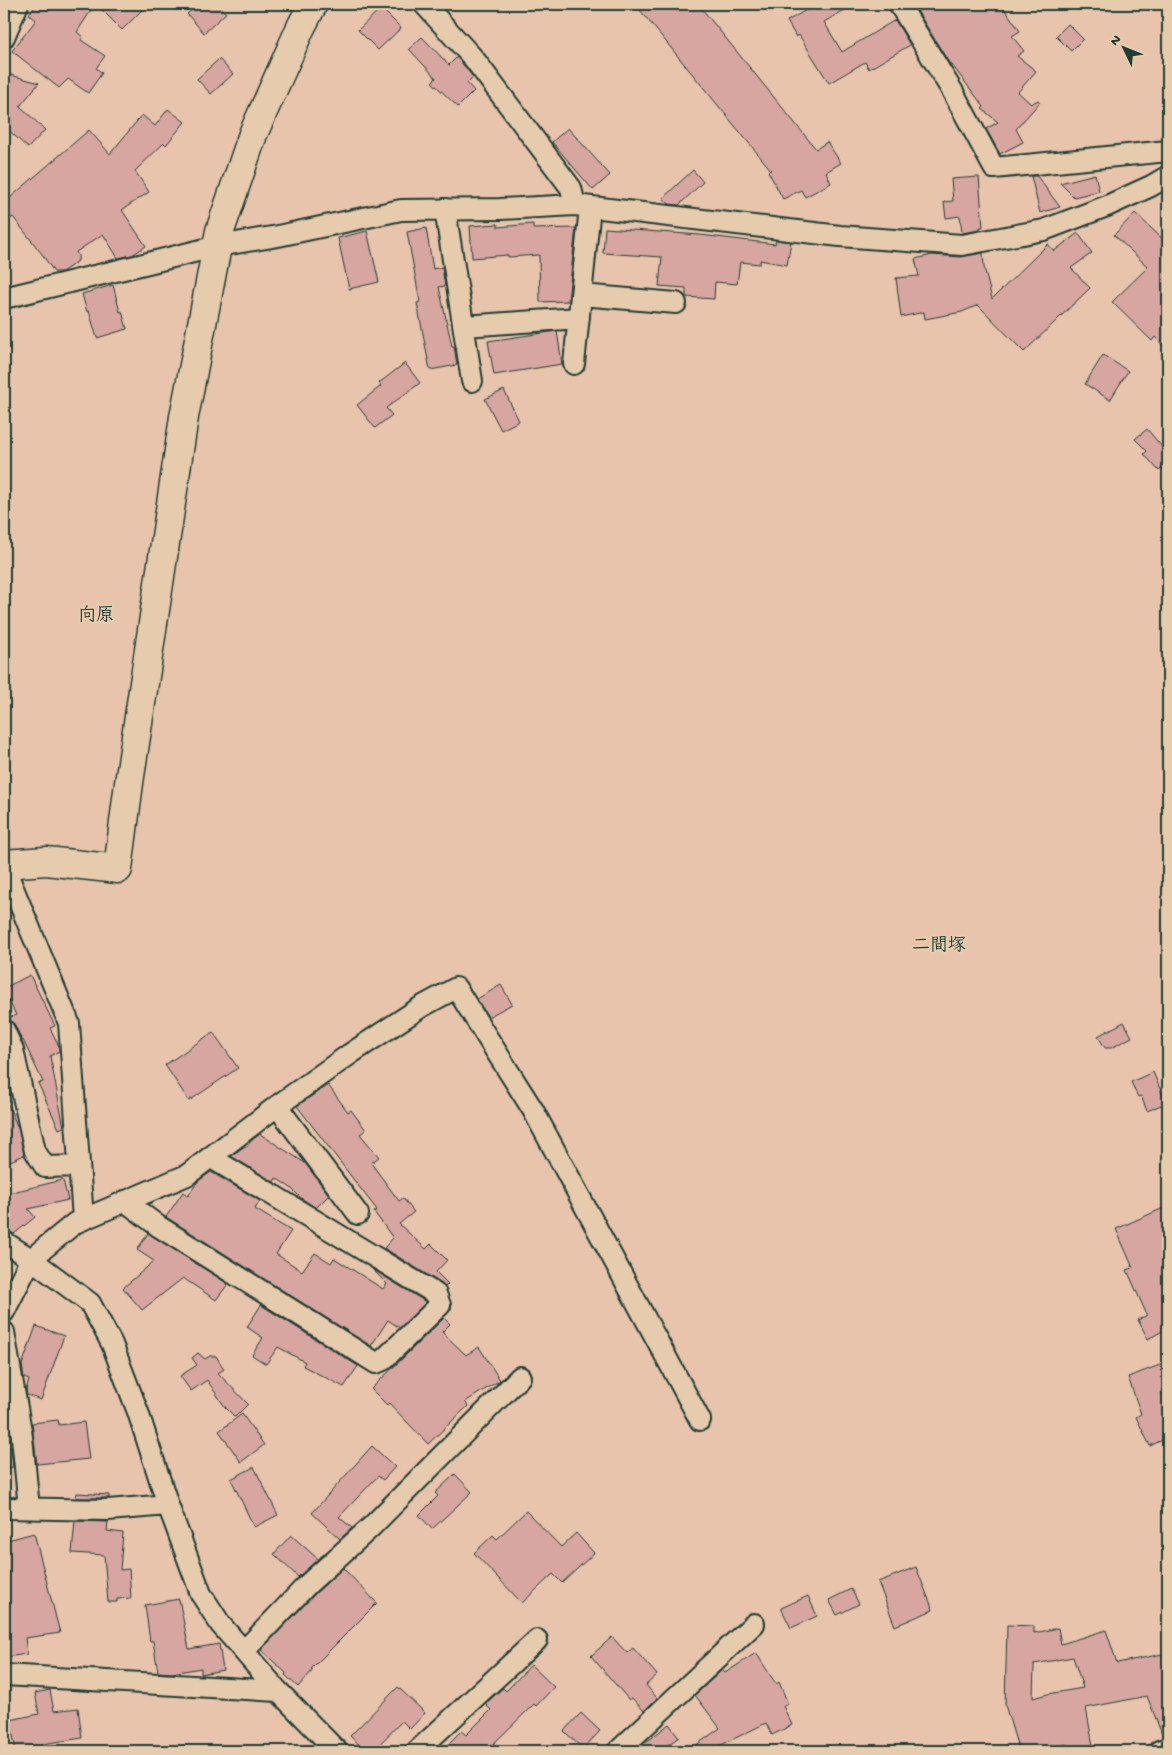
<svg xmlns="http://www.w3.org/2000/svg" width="1172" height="1755" viewBox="0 0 1172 1755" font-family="'Gochi Hand','Klee One',sans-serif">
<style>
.building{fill:#d8a6a1;stroke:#1f3d34;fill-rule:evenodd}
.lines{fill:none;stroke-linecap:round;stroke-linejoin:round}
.street-casing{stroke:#1f3d34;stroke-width:24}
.secondary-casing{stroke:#1f3d34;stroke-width:31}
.street{stroke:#e6cbad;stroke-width:20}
.secondary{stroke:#e6cbad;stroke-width:28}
.labels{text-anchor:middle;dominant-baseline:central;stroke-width:4.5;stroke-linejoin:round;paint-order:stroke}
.neighbourhood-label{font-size:18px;font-weight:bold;fill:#1f3d34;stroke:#e6cbad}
</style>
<rect width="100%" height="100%" fill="#e8c4ad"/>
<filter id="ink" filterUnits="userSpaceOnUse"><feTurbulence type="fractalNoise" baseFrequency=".02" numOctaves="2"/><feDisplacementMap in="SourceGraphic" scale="10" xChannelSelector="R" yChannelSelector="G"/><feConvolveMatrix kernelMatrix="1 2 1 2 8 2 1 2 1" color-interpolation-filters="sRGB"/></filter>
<g filter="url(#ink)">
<path class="building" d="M 37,4 L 95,4 L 77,32 L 83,37 L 81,40 L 105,56 L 96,68 L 102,73 L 88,93 L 68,79 L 59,88 L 12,51 L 36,20 L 29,14 Z
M 96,4 L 148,4 L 122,30 Z
M 198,4 L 217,4 L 226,13 L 204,33 L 187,14 Z
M 635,4 L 698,4 L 816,149 L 827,142 L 841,163 L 826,172 L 831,183 L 805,197 L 801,190 L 783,199 L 768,171 L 771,170 Z
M 817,4 L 855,4 L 824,22 L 842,52 L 895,20 L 910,45 L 869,69 L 865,62 L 829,83 L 799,35 L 796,37 L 787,21 Z
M 913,4 L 1001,4 L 1020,31 L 1012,36 L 1024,51 L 1017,56 L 1036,71 L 1018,92 L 1031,104 L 1038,100 L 1040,102 L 1016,129 L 1023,142 L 1000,154 L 986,129 L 998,122 L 982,109 L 984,107 L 952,65 L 951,66 Z
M 381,8 L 401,28 L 378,50 L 358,30 Z
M 1068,24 L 1083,39 L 1071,51 L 1056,36 Z
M 422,37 L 449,65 L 457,57 L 473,77 L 467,83 L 474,91 L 458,107 L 432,82 L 436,78 L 409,49 Z
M 219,59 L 233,74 L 211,94 L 197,79 Z
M 4,73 L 39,83 L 20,106 L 45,130 L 28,148 L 4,126 Z
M 168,109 L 185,122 L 166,145 L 164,143 L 135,171 L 149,192 L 122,210 L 146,246 L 132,255 L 118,258 L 103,234 L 76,252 L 78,255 L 78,261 L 62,272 L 54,272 L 42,254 L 13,217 L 4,223 L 4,203 L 89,130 L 110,154 L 142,115 L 155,126 Z
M 568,128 L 610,175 L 593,190 L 552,142 Z
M 693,170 L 703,182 L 679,205 L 669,204 L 663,198 Z
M 1095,174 L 1099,191 L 1074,197 L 1060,183 Z
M 1031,176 L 1037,176 L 1060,207 L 1040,213 Z
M 979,177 L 983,227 L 980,227 L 980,230 L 962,233 L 960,216 L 946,218 L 944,202 L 953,201 L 951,179 Z
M 1135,213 L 1168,244 L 1168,351 L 1155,337 L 1152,341 L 1112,302 L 1148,267 L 1114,235 Z
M 498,224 L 498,227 L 533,224 L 533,229 L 576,228 L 568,301 L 540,302 L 539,255 L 508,257 L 508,255 L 472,258 L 470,226 Z
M 426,228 L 433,269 L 442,267 L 445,286 L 439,287 L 452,346 L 454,346 L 457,365 L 430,370 L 417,303 L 420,302 L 407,232 Z
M 605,228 L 700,235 L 775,244 L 776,240 L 791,242 L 787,265 L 760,260 L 760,264 L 740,262 L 737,284 L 715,282 L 714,299 L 686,297 L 686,288 L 659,286 L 662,257 L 603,253 Z
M 367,231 L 379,282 L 349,289 L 338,238 Z
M 1078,233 L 1092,253 L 1071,268 L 1090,288 L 1024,352 L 978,305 L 962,312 L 925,319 L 924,312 L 901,317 L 896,278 L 919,276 L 915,259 L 932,255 L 961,257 L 983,253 L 984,267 L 992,299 L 1048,244 L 1054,251 Z
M 113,285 L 120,312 L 122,311 L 127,329 L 97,338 L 89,311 L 87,312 L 82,294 Z
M 557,331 L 562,364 L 494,375 L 488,341 Z
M 1103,355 L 1128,371 L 1110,400 L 1085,384 Z
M 405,363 L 420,383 L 386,408 L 392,415 L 375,428 L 357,405 L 381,386 L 379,383 Z
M 504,390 L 519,421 L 501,430 L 485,399 Z
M 1147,429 L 1168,454 L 1168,476 L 1162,468 L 1159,471 L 1144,454 L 1147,451 L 1135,439 Z
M 30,975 L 55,1026 L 50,1028 L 59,1046 L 59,1051 L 50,1056 L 64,1127 L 59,1129 L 38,1083 L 43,1082 L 23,1040 L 22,1041 L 15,1025 L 9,1018 L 16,1015 L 4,991 L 4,988 Z
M 501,985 L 512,1004 L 488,1017 L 477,999 Z
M 1124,1022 L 1132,1037 L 1111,1048 L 1105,1048 L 1098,1036 Z
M 213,1032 L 238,1068 L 189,1101 L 165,1065 Z
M 1153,1072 L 1166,1103 L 1147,1111 L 1141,1096 L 1138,1097 L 1131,1082 Z
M 328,1085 L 348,1112 L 351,1110 L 366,1130 L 360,1134 L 379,1157 L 371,1163 L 399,1201 L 403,1198 L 414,1212 L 399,1224 L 426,1249 L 431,1244 L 447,1260 L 436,1272 L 448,1284 L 445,1287 L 442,1284 L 384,1248 L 393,1238 L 374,1212 L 377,1210 L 297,1106 Z
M 4,1095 L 18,1128 L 24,1155 L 4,1164 Z
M 260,1134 L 305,1163 L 329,1195 L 316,1208 L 301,1198 L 291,1188 L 276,1178 L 274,1182 L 231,1156 L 245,1146 L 247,1147 L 251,1141 Z
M 211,1172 L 260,1201 L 255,1209 L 291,1231 L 276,1254 L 302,1271 L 315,1253 L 331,1263 L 334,1258 L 383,1289 L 387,1284 L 372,1269 L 426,1302 L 400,1328 L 388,1320 L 371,1346 L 166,1217 L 183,1192 L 188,1196 L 198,1181 Z
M 63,1180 L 68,1200 L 28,1209 L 35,1217 L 14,1234 L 4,1228 L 4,1194 Z
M 1168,1206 L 1168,1328 L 1148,1339 L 1138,1320 L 1147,1315 L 1127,1270 L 1133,1268 L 1116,1229 Z
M 148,1233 L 228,1284 L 216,1300 L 183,1278 L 142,1310 L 123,1288 L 154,1261 L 137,1250 Z
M 261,1305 L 358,1366 L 344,1387 L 303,1366 L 305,1362 L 278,1347 L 266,1364 L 252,1355 L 263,1338 L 247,1327 Z
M 444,1318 L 450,1324 L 442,1332 L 466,1355 L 479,1347 L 500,1380 L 465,1402 L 468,1406 L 428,1444 L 389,1403 L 387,1405 L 371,1389 Z
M 36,1326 L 64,1336 L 41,1400 L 27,1395 L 26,1390 L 29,1380 L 24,1378 L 22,1365 Z
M 198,1353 L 205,1359 L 210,1356 L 216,1356 L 224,1369 L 218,1373 L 248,1404 L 235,1417 L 225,1407 L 207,1380 L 191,1391 L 180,1376 L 197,1365 L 192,1358 Z
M 1168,1362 L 1168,1389 L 1161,1391 L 1168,1407 L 1168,1437 L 1150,1446 L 1136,1417 L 1141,1414 L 1128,1377 Z
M 242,1414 L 264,1445 L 241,1462 L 219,1431 Z
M 58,1420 L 59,1425 L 84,1422 L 89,1459 L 37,1464 L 32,1423 Z
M 372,1446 L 395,1467 L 383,1480 L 378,1476 L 339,1517 L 352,1528 L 340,1539 L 312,1513 Z
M 11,1447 L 13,1467 L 4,1468 L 4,1448 Z
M 254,1467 L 278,1515 L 254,1527 L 231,1479 Z
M 455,1474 L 472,1492 L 432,1529 L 419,1515 L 438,1496 L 435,1493 Z
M 77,1493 L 109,1495 L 109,1498 L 76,1498 Z
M 526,1511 L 561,1547 L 576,1533 L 594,1553 L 562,1583 L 553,1574 L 522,1603 L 474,1553 L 493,1535 L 497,1539 Z
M 75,1521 L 108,1522 L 107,1531 L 123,1533 L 120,1570 L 129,1569 L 131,1598 L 117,1599 L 117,1602 L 108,1602 L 104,1555 L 72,1553 Z
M 34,1533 L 60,1633 L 25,1638 L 27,1654 L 6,1657 L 4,1638 L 4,1541 Z
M 291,1535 L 318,1559 L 298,1577 L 274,1554 Z
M 916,1567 L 933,1610 L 895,1626 L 878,1582 Z
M 343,1568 L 377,1603 L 311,1669 L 313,1670 L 298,1687 L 285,1675 L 286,1673 L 261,1650 L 316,1593 Z
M 851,1589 L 859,1604 L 837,1615 L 829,1600 Z
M 808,1596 L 817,1616 L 791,1628 L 781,1608 Z
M 179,1599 L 189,1649 L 219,1644 L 223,1670 L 201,1674 L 201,1668 L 172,1673 L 158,1672 L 153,1641 L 150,1641 L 145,1605 Z
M 1007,1625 L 1034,1626 L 1034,1633 L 1058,1628 L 1061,1644 L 1106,1630 L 1117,1663 L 1168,1653 L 1168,1736 L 1163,1737 L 1147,1696 L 1086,1708 L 1094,1751 L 1067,1751 L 1066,1744 L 1043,1751 L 1019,1751 L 1005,1705 ZM 1073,1657 L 1083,1688 L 1048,1694 L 1033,1698 L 1034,1664 Z
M 612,1637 L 627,1653 L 633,1648 L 657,1675 L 646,1685 L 657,1698 L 644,1711 L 632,1698 L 629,1700 L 591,1656 Z
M 756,1653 L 776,1684 L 779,1682 L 788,1704 L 783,1706 L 792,1725 L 772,1735 L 766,1723 L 709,1751 L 688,1751 L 720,1728 L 695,1695 L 722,1670 L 725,1673 Z
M 531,1665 L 554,1687 L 536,1706 L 534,1704 L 486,1751 L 441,1751 L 461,1731 L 466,1735 L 491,1710 L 485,1704 L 503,1688 L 506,1691 Z
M 398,1687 L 425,1713 L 410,1729 L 402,1721 L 373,1751 L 366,1751 L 350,1736 Z
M 50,1690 L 54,1711 L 78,1708 L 82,1738 L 42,1744 L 43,1751 L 16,1751 L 10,1720 L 39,1714 L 35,1693 Z
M 581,1713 L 600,1731 L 583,1749 L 564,1731 Z
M 669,1724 L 679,1737 L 659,1751 L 635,1751 Z"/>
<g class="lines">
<g class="street-casing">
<path id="street" d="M 424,4 L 474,59 L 571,188 L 575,205
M 899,4 L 953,92 L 994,168 L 1168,151
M 4,37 L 18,4
M 445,209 L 472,381
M 581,295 L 676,303
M 4,298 L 218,246 L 278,236 L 401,210 L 500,209 L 575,205 L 840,236 L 962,245 L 1044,230 L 1107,206 L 1151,186 L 1168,176
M 464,326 L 579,318
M 574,364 L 590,207
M 4,866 L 69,1023 L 83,1219
M 4,1030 L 13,1050 L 35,1151 L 45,1167 L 79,1166
M 277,1106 L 358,1214
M 125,1201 L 158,1226 L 376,1363 L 383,1360 L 440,1305 L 436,1294 L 210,1157
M 4,1242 L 31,1259 L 90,1303 L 112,1344 L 138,1412 L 168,1505 L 201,1594 L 221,1625 L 278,1691 L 337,1751
M 4,1312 L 31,1259 L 75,1223 L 187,1175 L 277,1106 L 350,1054 L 421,1007 L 456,988 L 533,1110 L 700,1420
M 4,1332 L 22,1437 L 29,1508
M 4,1508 L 108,1510 L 168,1505
M 244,1651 L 308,1584 L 370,1528 L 520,1377
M 4,1675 L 278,1691
M 417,1751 L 537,1640
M 618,1751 L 754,1624
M 1159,1751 L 1168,1748"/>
</g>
<g class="secondary-casing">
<path id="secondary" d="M 4,864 L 46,861 L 118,869 L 129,783 L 184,417 L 220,231 L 253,134 L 301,27 L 313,4"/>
</g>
<use href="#street" class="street"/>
<use href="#secondary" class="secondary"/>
</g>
</g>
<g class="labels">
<g class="neighbourhood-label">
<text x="96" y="616">向原</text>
<text x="939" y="946">二間塚</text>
</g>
</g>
<rect width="1172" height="1755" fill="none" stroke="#e6cbad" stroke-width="20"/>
<rect x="10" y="10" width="1152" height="1735" fill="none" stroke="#1f3d34" stroke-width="2" filter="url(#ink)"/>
<g transform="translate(1124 48) rotate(313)" stroke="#e6cbad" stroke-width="4" paint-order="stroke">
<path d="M0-4L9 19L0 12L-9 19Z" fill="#1f3d34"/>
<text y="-8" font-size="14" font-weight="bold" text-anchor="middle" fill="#1f3d34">N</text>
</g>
</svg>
